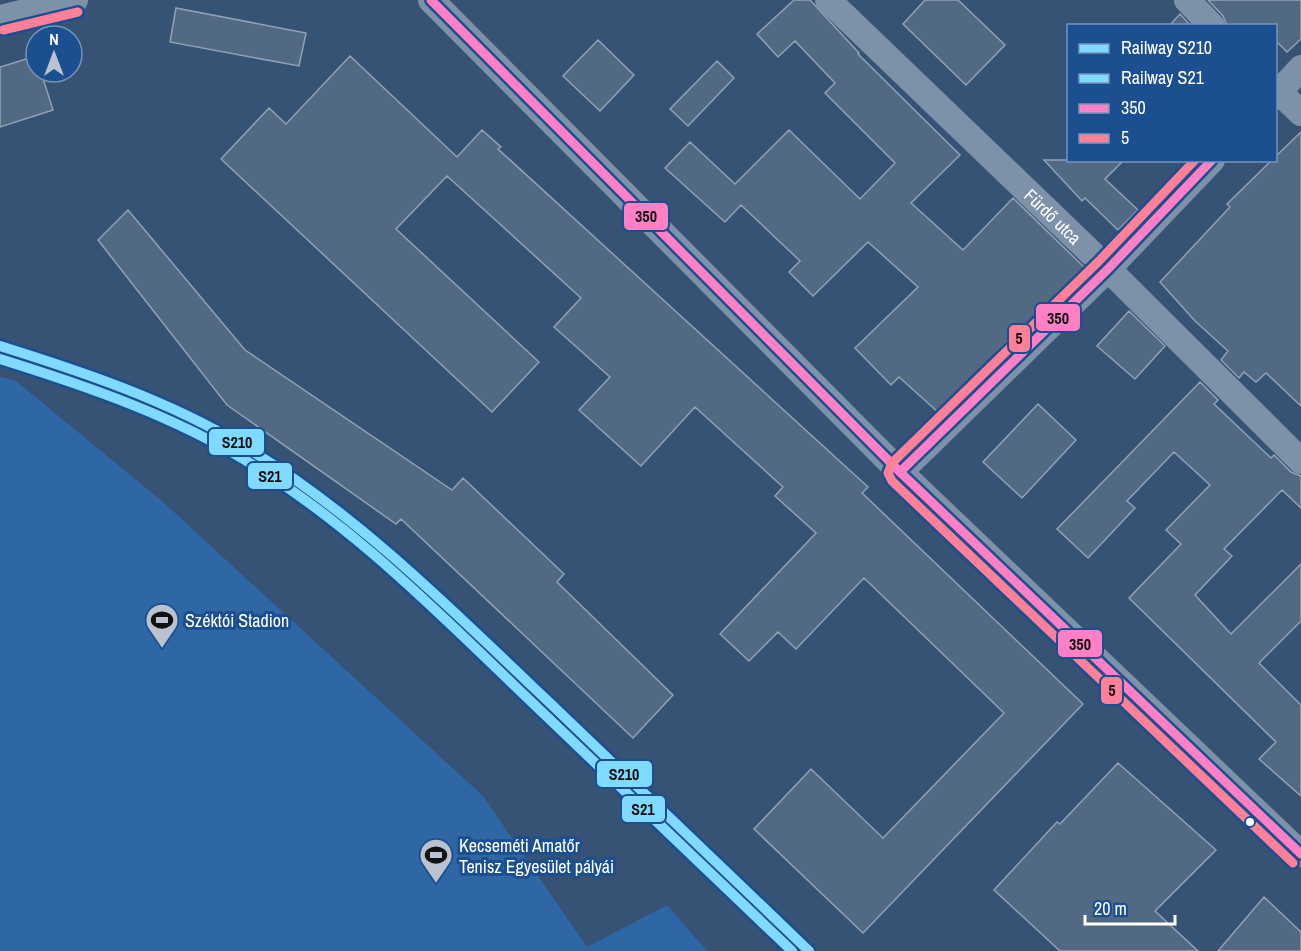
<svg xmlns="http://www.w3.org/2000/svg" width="1301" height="951" viewBox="0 0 1301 951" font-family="'Archivo Narrow',sans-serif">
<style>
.green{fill:#2f66a5}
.building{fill:#526984;stroke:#92a2b6;stroke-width:1.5}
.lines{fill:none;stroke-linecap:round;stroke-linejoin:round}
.street{stroke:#7d92a8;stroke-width:26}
.bus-1-casing{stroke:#1b4f8f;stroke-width:14}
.bus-2-casing{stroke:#1b4f8f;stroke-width:14}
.bus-1{stroke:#ff80c5;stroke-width:9}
.bus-2{stroke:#ff8098;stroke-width:9}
.rail-1-casing{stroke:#1b4f8f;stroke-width:15}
.rail-2-casing{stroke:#1b4f8f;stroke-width:15}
.rail-1{stroke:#80d9ff;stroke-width:10}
.rail-2{stroke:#80d9ff;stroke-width:10}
.bus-dot{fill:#fff;stroke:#1b4f8f;stroke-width:2}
.labels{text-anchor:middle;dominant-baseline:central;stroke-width:6;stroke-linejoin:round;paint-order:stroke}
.street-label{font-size:18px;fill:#fff;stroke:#1b4f8f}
.poi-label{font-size:18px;fill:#fff;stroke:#1b4f8f;text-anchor:start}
.line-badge{stroke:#1b4f8f;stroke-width:2}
.pale-badge-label{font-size:16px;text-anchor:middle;font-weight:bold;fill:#111}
</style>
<rect width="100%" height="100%" fill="#365274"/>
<path class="green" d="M 0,377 L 16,381 L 163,502 L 483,796 L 587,947 L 667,905 L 707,951 L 0,951 Z"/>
<path class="building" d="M 794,0 L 810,0 L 859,53 L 858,54 L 960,155 L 911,203 L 963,250 L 1013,198 L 1086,269 L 1023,331 L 1020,328 L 939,413 L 899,377 L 891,385 L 855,348 L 918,287 L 868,242 L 813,296 L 789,272 L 800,261 L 741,205 L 725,222 L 665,168 L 690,142 L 735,184 L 789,130 L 860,199 L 895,163 L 825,93 L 835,83 L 795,41 L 778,57 L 757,34 Z
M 925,0 L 958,0 L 1005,45 L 966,85 L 903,24 Z
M 1208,0 L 1301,0 L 1301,39 L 1287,52 L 1275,40 L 1275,26 L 1227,26 L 1223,16 Z
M 176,8 L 306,33 L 299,66 L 170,42 Z
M 1180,14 L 1191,26 L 1169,26 Z
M 598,40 L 634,75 L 600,111 L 563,76 Z
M 36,56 L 36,72 L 41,72 L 53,110 L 0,127 L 0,67 Z
M 350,56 L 457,157 L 482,130 L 501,147 L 498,149 L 868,487 L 862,493 L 1083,704 L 863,933 L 754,829 L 811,769 L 883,838 L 1004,713 L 864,578 L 796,649 L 778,632 L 749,661 L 720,634 L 816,533 L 775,496 L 783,487 L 695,407 L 641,466 L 579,410 L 610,377 L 554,327 L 581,298 L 447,176 L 396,229 L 539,362 L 492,412 L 221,159 L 269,108 L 286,124 Z
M 717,61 L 734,78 L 688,126 L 670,109 Z
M 1301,132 L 1301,406 L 1266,373 L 1256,382 L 1244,372 L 1239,378 L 1221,360 L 1228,351 L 1195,321 L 1160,282 L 1230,207 L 1227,204 L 1272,160 L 1275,160 L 1275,157 Z
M 1044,160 L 1124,160 L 1105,179 L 1138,210 L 1118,230 L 1085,198 L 1082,201 Z
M 128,210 L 245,350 L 452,490 L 463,478 L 564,574 L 557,582 L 673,695 L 633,738 L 401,519 L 396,524 L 227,405 L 98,240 Z
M 1129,311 L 1165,346 L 1135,379 L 1097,346 Z
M 1200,382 L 1218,400 L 1214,404 L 1271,458 L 1274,455 L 1291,472 L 1301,476 L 1301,508 L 1282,490 L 1224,549 L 1232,556 L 1195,595 L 1231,634 L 1301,564 L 1301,621 L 1259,663 L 1301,705 L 1301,796 L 1259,759 L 1276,742 L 1129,598 L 1181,544 L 1166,530 L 1210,485 L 1174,452 L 1127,501 L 1135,508 L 1088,558 L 1057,529 Z
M 1038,404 L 1076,440 L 1022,498 L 983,462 Z
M 1118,763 L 1216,850 L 1155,911 L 1198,951 L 1060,951 L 994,890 L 1057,822 L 1060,824 Z
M 1264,897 L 1301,932 L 1301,951 L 1218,951 Z"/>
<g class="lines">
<g class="street">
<path d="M 431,0 L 900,472 L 1301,854"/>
<path id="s1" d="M 828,0 L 1108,269 L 1301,461"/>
<path d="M 1187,0 L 1212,26"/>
<path d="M 0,18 L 75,0"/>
<path d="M 1276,89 L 1301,113"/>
<path d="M 1276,95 L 1301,68"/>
<path d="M 900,472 L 1108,269 L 1212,160"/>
</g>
<g class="bus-1-casing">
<path id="bus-1" d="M 431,0 L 900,472 L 1301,854
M 900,472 L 1108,269 L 1212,160"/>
</g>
<g class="bus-2-casing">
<path id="bus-2" d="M 3,30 L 78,12
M 1195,160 L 1099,261 L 892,463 L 888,473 L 892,481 L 1293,863"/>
</g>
<use href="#bus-1" class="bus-1"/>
<use href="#bus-2" class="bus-2"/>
<g class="rail-1-casing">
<path id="rail-1" d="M 0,346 C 83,372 167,400 242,445 C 352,511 442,600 534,688 C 626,775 717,863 809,951"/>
</g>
<g class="rail-2-casing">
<path id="rail-2" d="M 0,359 C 80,384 160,411 233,453 C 341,515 430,604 519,690 C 610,777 701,864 792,951"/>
</g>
<use href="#rail-1" class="rail-1"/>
<use href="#rail-2" class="rail-2"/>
</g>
<defs>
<g id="stadium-pin" transform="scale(1.725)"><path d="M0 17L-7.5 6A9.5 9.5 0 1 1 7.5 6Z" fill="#b9c2ce" stroke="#1b4f8f"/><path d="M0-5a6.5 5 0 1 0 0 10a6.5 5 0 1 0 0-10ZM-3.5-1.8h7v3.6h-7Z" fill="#111"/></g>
</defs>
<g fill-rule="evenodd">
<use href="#stadium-pin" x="162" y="620"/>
<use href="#stadium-pin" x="436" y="855"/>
</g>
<circle class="bus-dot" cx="1250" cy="822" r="5"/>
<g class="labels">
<g class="street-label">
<text stroke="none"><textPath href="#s1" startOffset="312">Fürdő utca</textPath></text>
</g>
<g class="poi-label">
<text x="185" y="620">Széktói Stadion</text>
<text x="459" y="845">Kecseméti Amatőr<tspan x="459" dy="21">Tenisz Egyesület pályái</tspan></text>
</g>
</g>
<g class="line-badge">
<rect x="623" y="202" width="46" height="29" rx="6" fill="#ff80c5"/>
<rect x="1035" y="303" width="46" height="29" rx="6" fill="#ff80c5"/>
<rect x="1008" y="324" width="23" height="29" rx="6" fill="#ff8098"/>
<rect x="208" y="428" width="57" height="28" rx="6" fill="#80d9ff"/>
<rect x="247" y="462" width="46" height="28" rx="6" fill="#80d9ff"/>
<rect x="1057" y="629" width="46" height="29" rx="6" fill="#ff80c5"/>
<rect x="1100" y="676" width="23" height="29" rx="6" fill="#ff8098"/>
<rect x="596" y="760" width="57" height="28" rx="6" fill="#80d9ff"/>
<rect x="621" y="795" width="45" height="28" rx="6" fill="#80d9ff"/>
</g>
<g class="pale-badge-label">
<text x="646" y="222">350</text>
<text x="1058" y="324">350</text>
<text x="1019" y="344">5</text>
<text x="237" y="448">S210</text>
<text x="270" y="482">S21</text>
<text x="1080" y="650">350</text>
<text x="1112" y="696">5</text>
<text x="624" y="780">S210</text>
<text x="643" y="815">S21</text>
</g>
<rect x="1067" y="24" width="210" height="138" fill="#1b4f8f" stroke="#7695bc" stroke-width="1.5"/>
<rect x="1079" y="44" width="30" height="9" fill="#80d9ff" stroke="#7695bc" stroke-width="1.5"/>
<text x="1121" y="54" font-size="18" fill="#ffffff">Railway S210</text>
<rect x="1079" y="74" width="30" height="9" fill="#80d9ff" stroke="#7695bc" stroke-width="1.5"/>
<text x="1121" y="84" font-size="18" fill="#ffffff">Railway S21</text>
<rect x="1079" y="104" width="30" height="9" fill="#ff80c5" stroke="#7695bc" stroke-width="1.5"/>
<text x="1121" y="114" font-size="18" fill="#ffffff">350</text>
<rect x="1079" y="134" width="30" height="9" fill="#ff8098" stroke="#7695bc" stroke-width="1.5"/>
<text x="1121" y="144" font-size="18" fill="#ffffff">5</text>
<g transform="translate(54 54)"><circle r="28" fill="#1b4f8f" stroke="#7695bc" stroke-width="1.5"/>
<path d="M0-4.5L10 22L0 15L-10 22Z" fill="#b9c2ce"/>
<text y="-9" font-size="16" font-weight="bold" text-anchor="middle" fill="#ffffff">N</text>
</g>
<path d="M1085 915v9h90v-9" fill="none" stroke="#ffffff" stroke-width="3"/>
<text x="1094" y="915" font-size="18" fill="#ffffff" stroke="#1b4f8f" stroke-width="4.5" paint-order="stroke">20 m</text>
</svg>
